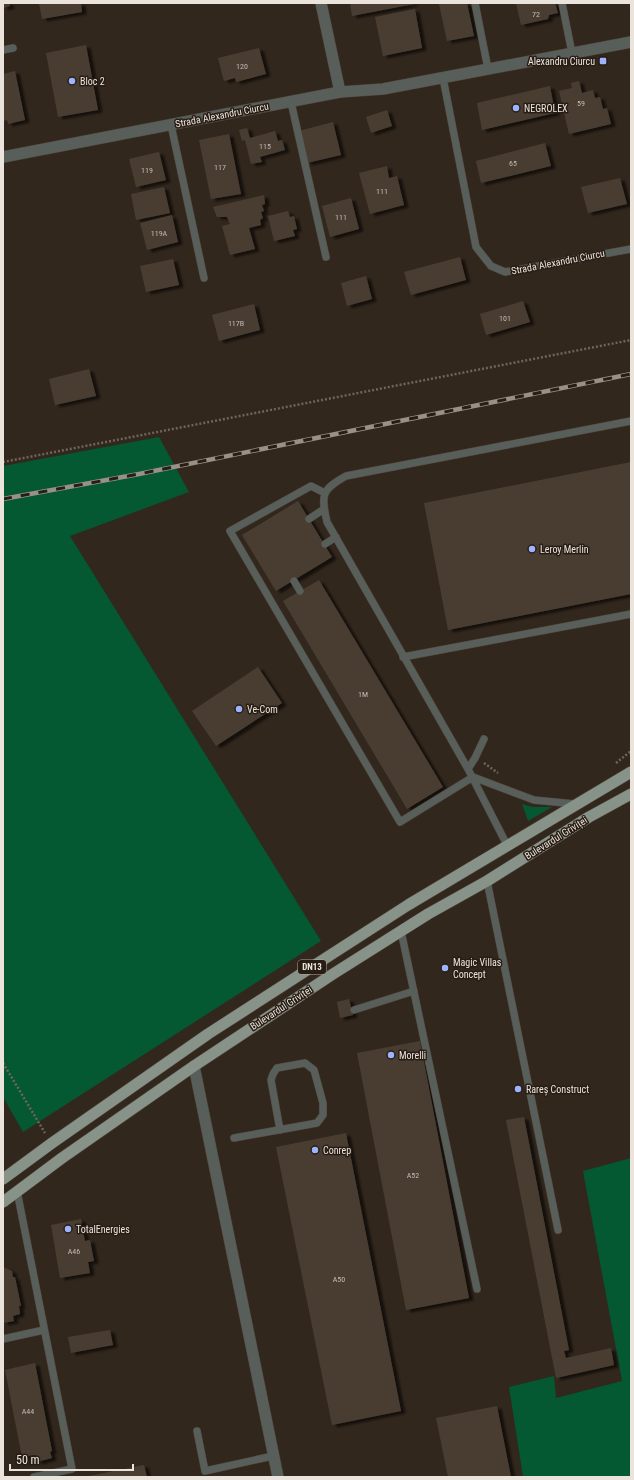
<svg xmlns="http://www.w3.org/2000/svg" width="634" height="1480" viewBox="0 0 634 1480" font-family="'Roboto Condensed',sans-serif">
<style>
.green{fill:#045832}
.building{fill:#493e33;filter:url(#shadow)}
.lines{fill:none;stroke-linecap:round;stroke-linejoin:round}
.service-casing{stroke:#50453c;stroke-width:8}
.minor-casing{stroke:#50453c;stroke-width:12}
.tertiary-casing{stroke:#50453c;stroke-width:12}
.primary-casing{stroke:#50453c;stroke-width:12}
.path{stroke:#6e655c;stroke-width:2.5;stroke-dasharray:2 2;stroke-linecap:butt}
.service{stroke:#585e5a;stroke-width:7}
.minor{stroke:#585e5a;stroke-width:11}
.tertiary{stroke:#585e5a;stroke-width:11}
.primary{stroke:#879389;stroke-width:11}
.rail-casing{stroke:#999088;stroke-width:4.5}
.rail{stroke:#281d14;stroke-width:3;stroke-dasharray:9;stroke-linecap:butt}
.poi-dot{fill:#9db4fd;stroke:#281d14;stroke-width:1.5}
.labels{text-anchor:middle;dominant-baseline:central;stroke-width:3;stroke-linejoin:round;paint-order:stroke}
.number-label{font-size:8px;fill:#c2bab2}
.shield{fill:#281d14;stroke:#b0a8a1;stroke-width:1}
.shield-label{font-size:9px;font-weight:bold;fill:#ebe4dd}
.poi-label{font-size:10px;fill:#ebe4dd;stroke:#281d14;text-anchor:start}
.street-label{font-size:10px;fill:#ebe4dd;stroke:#281d14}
</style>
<defs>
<filter id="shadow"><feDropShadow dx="4.5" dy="2.5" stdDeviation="1" flood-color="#0009"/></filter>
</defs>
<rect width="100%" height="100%" fill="#32271d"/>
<path class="green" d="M 159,437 L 189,492 L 70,536 L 321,941 L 23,1132 L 3,1097 L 3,466 Z
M 522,804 L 532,807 L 552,807 L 528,821 Z
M 631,1158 L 631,1477 L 523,1477 L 509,1387 L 554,1376 L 556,1398 L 622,1381 L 583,1171 Z"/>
<path class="building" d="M 3,3 L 9,3 L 10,6 L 3,8 Z
M 39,3 L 81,3 L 82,12 L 42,19 Z
M 350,3 L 414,3 L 414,4 L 352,16 Z
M 447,3 L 467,3 L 474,36 L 447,41 L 439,4 Z
M 516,3 L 555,3 L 558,13 L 549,15 L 548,19 L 521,25 Z
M 415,9 L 422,48 L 383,56 L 375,17 Z
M 86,45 L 98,110 L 58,117 L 46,53 Z
M 259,48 L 266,74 L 236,82 L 235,78 L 224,81 L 218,58 Z
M 15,71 L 25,120 L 8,124 L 7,120 L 3,121 L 3,74 Z
M 579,81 L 582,93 L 593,90 L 595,98 L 600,97 L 603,109 L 607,108 L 611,124 L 569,134 L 559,91 L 572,88 L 571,83 Z
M 550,86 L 555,113 L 482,130 L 477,103 Z
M 387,110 L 392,126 L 371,133 L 366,117 Z
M 333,122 L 341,155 L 307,163 L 299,131 Z
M 247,128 L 250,138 L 275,131 L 278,141 L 282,140 L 285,150 L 260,157 L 262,162 L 251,164 L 245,140 L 242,141 L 239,130 Z
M 229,134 L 241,194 L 211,199 L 199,140 Z
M 545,143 L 551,166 L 481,183 L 476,161 Z
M 159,152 L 166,180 L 136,187 L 129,159 Z
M 387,166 L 389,178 L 397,176 L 404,205 L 370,214 L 359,173 Z
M 620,178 L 627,204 L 588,213 L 581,187 Z
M 164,187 L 170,213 L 136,220 L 131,194 Z
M 264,195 L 265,204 L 262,205 L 264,211 L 261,212 L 263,218 L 260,220 L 261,225 L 249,228 L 255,249 L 230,255 L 222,226 L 230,224 L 227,217 L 217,217 L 213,207 Z
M 351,198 L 359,229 L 330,237 L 322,206 Z
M 288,211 L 290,217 L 294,216 L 297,229 L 293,230 L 295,236 L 274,241 L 268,216 Z
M 172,215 L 178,242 L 147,250 L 140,223 Z
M 460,257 L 466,280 L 411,295 L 404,272 Z
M 173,259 L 179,285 L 146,292 L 140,266 Z
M 366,276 L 372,299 L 347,306 L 341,283 Z
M 523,301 L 530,322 L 486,335 L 480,314 Z
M 254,304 L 260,330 L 219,341 L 212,315 Z
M 89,369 L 96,396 L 55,405 L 49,379 Z
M 631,462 L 631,594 L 448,630 L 424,503 Z
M 298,501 L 332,557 L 276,591 L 242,535 Z
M 319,580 L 443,787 L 407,809 L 283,601 Z
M 258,667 L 282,703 L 216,746 L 192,711 Z
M 349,999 L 353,1015 L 340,1018 L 337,1002 Z
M 420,1041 L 469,1298 L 406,1310 L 357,1053 Z
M 524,1117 L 569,1350 L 564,1351 L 566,1358 L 611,1348 L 614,1365 L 556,1378 L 506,1120 Z
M 346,1133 L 401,1411 L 332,1425 L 276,1147 Z
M 81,1219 L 85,1241 L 90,1240 L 94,1261 L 88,1262 L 90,1273 L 60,1278 L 51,1225 Z
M 3,1267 L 12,1271 L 13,1277 L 15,1277 L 21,1306 L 19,1306 L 20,1314 L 13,1316 L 14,1321 L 3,1323 Z
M 110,1330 L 113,1345 L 71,1353 L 68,1337 Z
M 35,1363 L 52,1451 L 50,1452 L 52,1458 L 37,1462 L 36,1455 L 22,1457 L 5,1370 Z
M 497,1406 L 511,1477 L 448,1477 L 436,1418 Z
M 144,1465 L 147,1477 L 89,1477 L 89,1476 Z"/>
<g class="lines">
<g class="service-casing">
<path id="service" d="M 475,3 L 488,69
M 562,3 L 572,53
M 3,50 L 13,48
M 443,78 L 476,247 L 491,266 L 505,272 L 631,249
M 291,102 L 326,257
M 171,125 L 204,278
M 325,493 L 311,486 L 230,531 L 400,822 L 473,777
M 309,519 L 324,509
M 325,544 L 336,537
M 294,581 L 300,591
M 403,657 L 631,614
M 468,769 L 475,758 L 484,739
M 473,777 L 534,800 L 575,804
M 507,845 L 468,769 L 327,522 C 321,495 321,490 346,476 L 631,421
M 487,881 L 558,1230
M 401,931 L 477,1289
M 354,1010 L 414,991
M 234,1138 L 317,1123 L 323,1115 L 323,1103 L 314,1070 L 305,1063 L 277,1068 L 273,1074 L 271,1080 L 280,1130
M 17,1191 L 72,1469 L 34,1477
M 3,1339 L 44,1330
M 197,1431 L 205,1471 L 273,1456"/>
</g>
<g class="minor-casing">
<path id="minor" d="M 321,3 L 340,92
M 194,1066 L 278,1477"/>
</g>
<g class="tertiary-casing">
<path id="tertiary" d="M 3,157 L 340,92 L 383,89 L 631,42"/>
</g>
<g class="primary-casing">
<path id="primary" d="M 3,1179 L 52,1143 L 208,1034 L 408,905 L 631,772
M 3,1202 L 62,1158 L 194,1066 L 333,974 L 428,914 L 487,881 L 589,817 L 631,794"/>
</g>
<path class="path" d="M 3,462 L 631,340
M 484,763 L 498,773
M 616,763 L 631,751
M 3,1063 L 45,1133"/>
<use href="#service" class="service"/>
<use href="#minor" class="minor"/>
<use href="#tertiary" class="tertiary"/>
<use href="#primary" class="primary"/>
<g class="rail-casing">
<path id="rail" d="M 3,499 L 139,474 L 631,374"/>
</g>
<use href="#rail" class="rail"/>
</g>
<g class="poi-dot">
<rect x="599" y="57" width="8" height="8" rx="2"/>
<circle cx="72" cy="81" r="4"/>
<circle cx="516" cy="108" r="4"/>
<circle cx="532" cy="549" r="4"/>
<circle cx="239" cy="709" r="4"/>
<circle cx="445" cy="968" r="4"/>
<circle cx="391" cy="1055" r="4"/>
<circle cx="518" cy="1089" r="4"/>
<circle cx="315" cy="1150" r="4"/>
<circle cx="68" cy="1229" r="4"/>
</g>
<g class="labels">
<g class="number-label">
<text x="536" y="14">72</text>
<text x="242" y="66">120</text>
<text x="581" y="103">59</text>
<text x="265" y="146">115</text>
<text x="513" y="163">65</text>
<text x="220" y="167">117</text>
<text x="147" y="170">119</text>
<text x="382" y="191">111</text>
<text x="341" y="217">111</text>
<text x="159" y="233">119A</text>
<text x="505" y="318">101</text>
<text x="236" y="323">117B</text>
<text x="363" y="694">1M</text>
<text x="413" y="1175">A52</text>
<text x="74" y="1251">A46</text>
<text x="339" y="1279">A50</text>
<text x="28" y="1411">A44</text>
</g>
<rect class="shield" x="298" y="960" width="28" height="14" rx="3"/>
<g class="shield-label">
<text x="312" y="967">DN13</text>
</g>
<g class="poi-label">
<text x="595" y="61" text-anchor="end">Alexandru Ciurcu</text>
<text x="80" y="81">Bloc 2</text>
<text x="524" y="108">NEGROLEX</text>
<text x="540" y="549">Leroy Merlin</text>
<text x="247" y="709">Ve-Com</text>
<text x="453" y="962">Magic Villas<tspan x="453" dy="12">Concept</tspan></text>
<text x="399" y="1055">Morelli</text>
<text x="526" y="1089">Rareș Construct</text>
<text x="323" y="1150">Conrep</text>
<text x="76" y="1229">TotalEnergies</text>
</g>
<g class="street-label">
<text transform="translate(222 115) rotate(-11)">Strada Alexandru Ciurcu</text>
<text transform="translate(558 262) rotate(-11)">Strada Alexandru Ciurcu</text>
<text transform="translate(556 838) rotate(-32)">Bulevardul Griviței</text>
<text transform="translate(281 1008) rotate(-33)">Bulevardul Griviței</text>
</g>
</g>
<rect width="634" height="1480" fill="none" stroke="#ebe4dd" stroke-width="8"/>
<path d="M10 1464v6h123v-6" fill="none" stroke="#ebe4dd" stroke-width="2"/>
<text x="16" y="1464" font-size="12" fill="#ebe4dd" stroke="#281d14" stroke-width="3" paint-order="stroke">50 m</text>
</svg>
